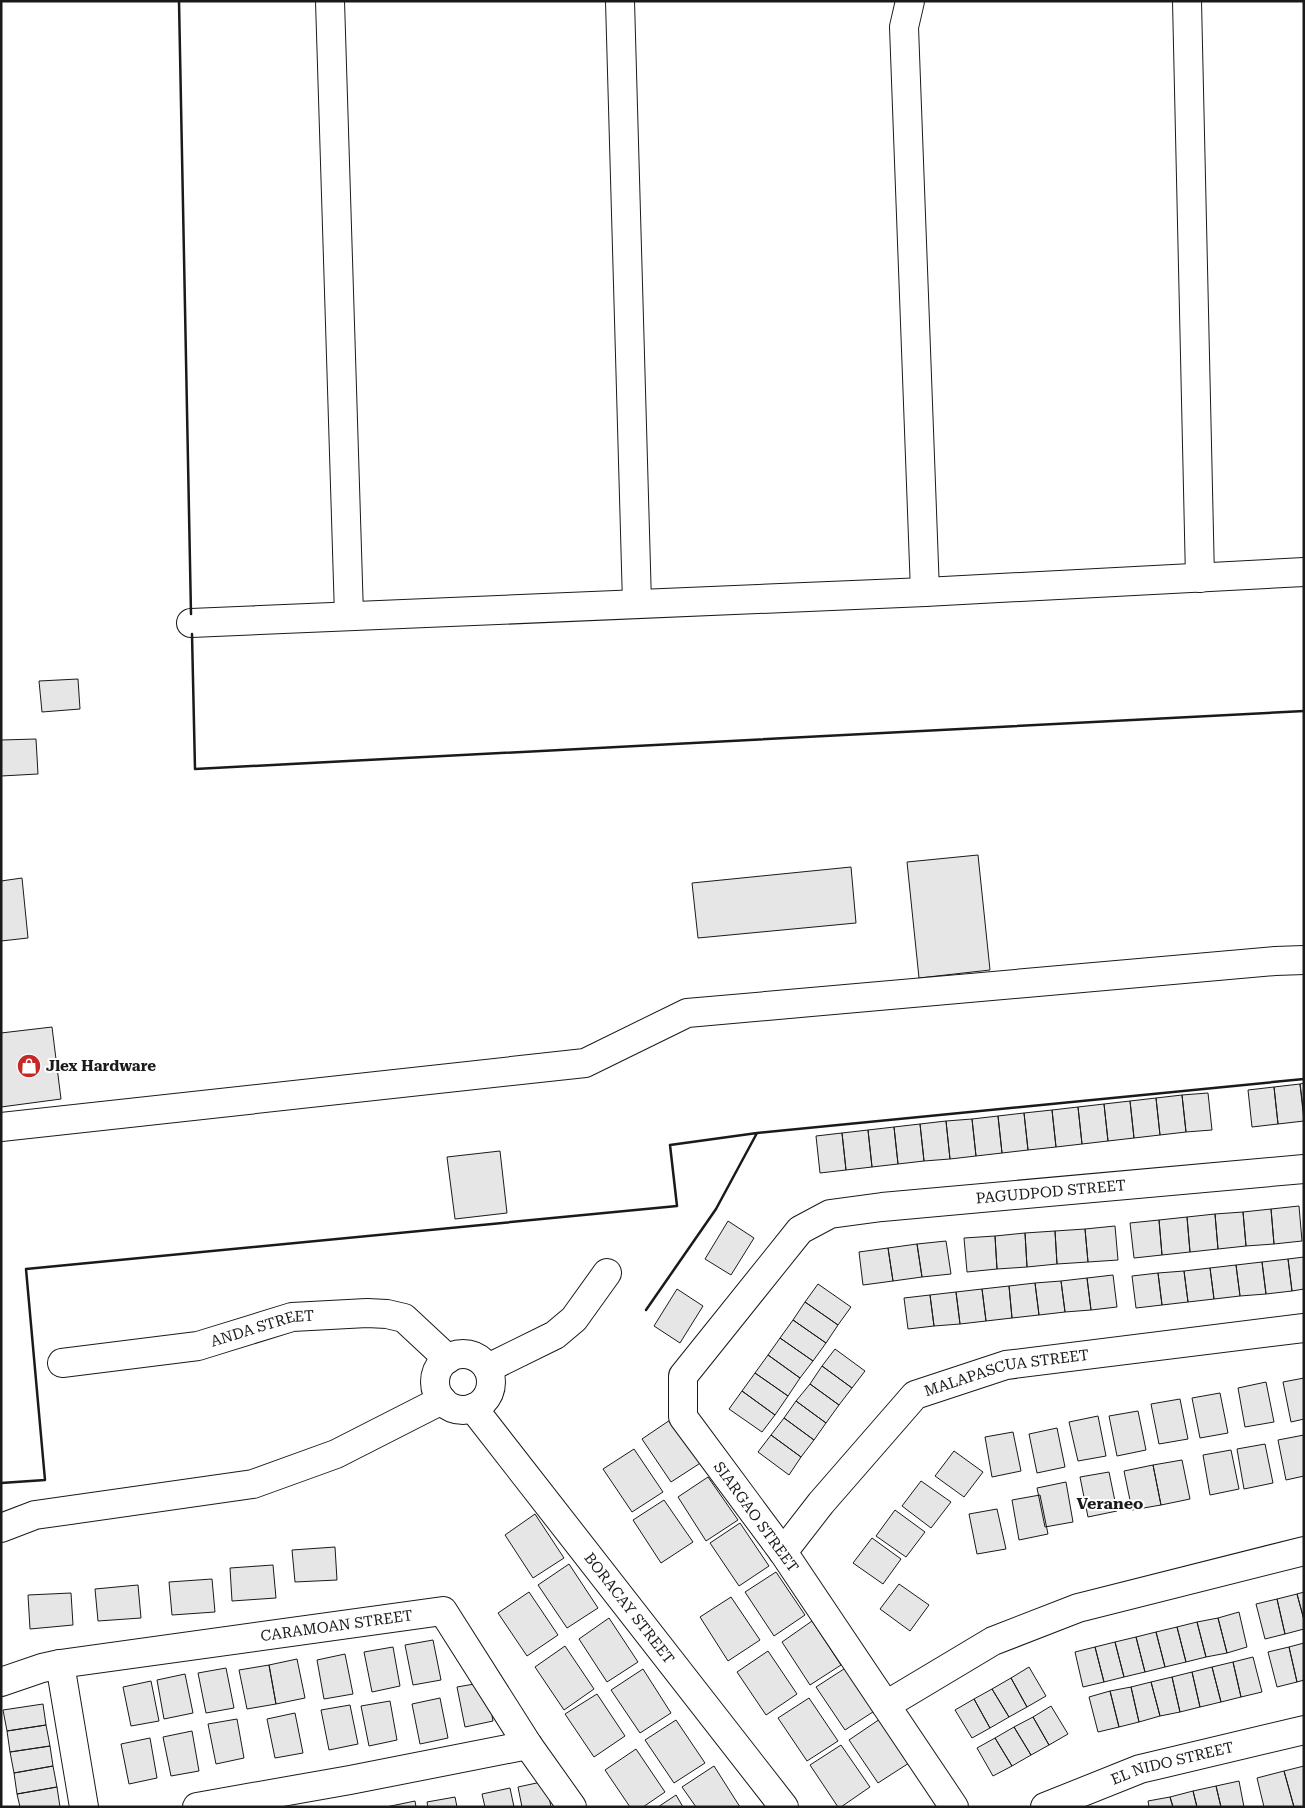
<svg xmlns="http://www.w3.org/2000/svg" width="1305" height="1808" viewBox="0 0 1305 1808" font-family="'Roboto Serif',serif">
<style>
.building{fill:#e6e6e6;stroke:#1a1a1a}
.lines{fill:none;stroke-linecap:round;stroke-linejoin:round}
.street-casing{stroke:#1a1a1a;stroke-width:30}
.street{stroke:#fff;stroke-width:28}
.wall{stroke:#1a1a1a;stroke-width:2.5}
.labels{text-anchor:middle;dominant-baseline:central;stroke-width:4;stroke-linejoin:round;paint-order:stroke}
.poi-label{font-size:15px;font-weight:bold;fill:#1a1a1a;stroke:#fff;text-anchor:start}
.street-label{font-size:15px;fill:#1a1a1a;stroke:#fff}
.neighbourhood-label{font-size:16px;font-weight:bold;fill:#1a1a1a;stroke:#fff}
</style>
<rect width="100%" height="100%" fill="#fff"/>
<path class="building" d="M 78,679 L 80,709 L 42,712 L 39,681 Z
M 36,739 L 38,774 L 1,776 L 1,740 Z
M 978,855 L 990,970 L 919,978 L 907,862 Z
M 851,867 L 856,923 L 698,938 L 692,883 Z
M 22,878 L 28,938 L 1,941 L 1,881 Z
M 52,1027 L 61,1099 L 1,1107 L 1,1033 Z
M 1304,1083 L 1304,1115 L 1300,1084 Z
M 1300,1084 L 1304,1121 L 1278,1124 L 1274,1087 Z
M 1274,1087 L 1278,1124 L 1252,1127 L 1248,1090 Z
M 1208,1093 L 1212,1130 L 1186,1132 L 1182,1095 Z
M 1182,1095 L 1186,1132 L 1160,1135 L 1156,1098 Z
M 1156,1098 L 1160,1135 L 1134,1138 L 1130,1101 Z
M 1130,1101 L 1134,1138 L 1108,1141 L 1104,1104 Z
M 1104,1104 L 1108,1141 L 1082,1144 L 1078,1107 Z
M 1078,1107 L 1082,1144 L 1056,1147 L 1052,1110 Z
M 1052,1110 L 1056,1147 L 1028,1150 L 1024,1113 Z
M 1024,1113 L 1028,1150 L 1002,1153 L 998,1116 Z
M 998,1116 L 1002,1153 L 976,1156 L 972,1119 Z
M 972,1119 L 976,1156 L 950,1159 L 946,1121 Z
M 946,1121 L 950,1159 L 924,1161 L 920,1124 Z
M 920,1124 L 924,1161 L 898,1164 L 894,1127 Z
M 894,1127 L 898,1164 L 872,1167 L 868,1130 Z
M 868,1130 L 872,1167 L 846,1170 L 842,1133 Z
M 842,1133 L 846,1170 L 820,1173 L 816,1136 Z
M 500,1151 L 507,1213 L 455,1219 L 447,1157 Z
M 1299,1206 L 1302,1241 L 1274,1244 L 1271,1209 Z
M 1271,1209 L 1274,1244 L 1246,1246 L 1243,1212 Z
M 1243,1212 L 1246,1246 L 1218,1249 L 1215,1214 Z
M 1215,1214 L 1218,1249 L 1190,1252 L 1187,1217 Z
M 1187,1217 L 1190,1252 L 1162,1255 L 1159,1220 Z
M 1159,1220 L 1162,1255 L 1134,1258 L 1130,1223 Z
M 728,1221 L 754,1238 L 731,1275 L 705,1259 Z
M 1115,1226 L 1118,1260 L 1088,1262 L 1085,1229 Z
M 1085,1229 L 1088,1262 L 1057,1264 L 1055,1231 Z
M 1055,1231 L 1057,1264 L 1027,1267 L 1025,1233 Z
M 1025,1233 L 1027,1267 L 997,1269 L 995,1236 Z
M 995,1236 L 997,1269 L 967,1272 L 964,1238 Z
M 946,1241 L 951,1274 L 922,1277 L 917,1244 Z
M 917,1244 L 922,1277 L 893,1281 L 888,1248 Z
M 888,1248 L 893,1281 L 863,1285 L 859,1252 Z
M 1304,1257 L 1304,1289 L 1292,1291 L 1288,1259 Z
M 1288,1259 L 1292,1291 L 1266,1294 L 1262,1262 Z
M 1262,1262 L 1266,1294 L 1240,1296 L 1236,1265 Z
M 1236,1265 L 1240,1296 L 1214,1299 L 1210,1268 Z
M 1210,1268 L 1214,1299 L 1188,1302 L 1184,1271 Z
M 1184,1271 L 1188,1302 L 1162,1305 L 1158,1273 Z
M 1158,1273 L 1162,1305 L 1136,1308 L 1132,1276 Z
M 1113,1275 L 1117,1307 L 1091,1310 L 1087,1278 Z
M 1087,1278 L 1091,1310 L 1065,1312 L 1061,1281 Z
M 1061,1281 L 1065,1312 L 1039,1315 L 1035,1283 Z
M 1035,1283 L 1039,1315 L 1012,1318 L 1009,1286 Z
M 818,1284 L 851,1307 L 838,1325 L 805,1302 Z
M 1009,1286 L 1012,1318 L 986,1321 L 982,1289 Z
M 677,1289 L 703,1306 L 680,1343 L 654,1326 Z
M 982,1289 L 986,1321 L 960,1324 L 956,1292 Z
M 956,1292 L 960,1324 L 934,1326 L 930,1295 Z
M 930,1295 L 934,1326 L 908,1329 L 904,1298 Z
M 805,1302 L 838,1325 L 826,1343 L 793,1320 Z
M 793,1320 L 826,1343 L 813,1361 L 780,1338 Z
M 780,1338 L 813,1361 L 800,1378 L 768,1355 Z
M 835,1349 L 865,1371 L 852,1388 L 822,1366 Z
M 768,1355 L 800,1378 L 788,1396 L 755,1373 Z
M 822,1366 L 852,1388 L 839,1405 L 810,1384 Z
M 755,1373 L 788,1396 L 775,1415 L 742,1391 Z
M 1304,1378 L 1304,1419 L 1291,1422 L 1283,1382 Z
M 1266,1382 L 1274,1422 L 1245,1427 L 1238,1388 Z
M 810,1384 L 839,1405 L 826,1423 L 796,1401 Z
M 742,1391 L 775,1415 L 762,1432 L 729,1409 Z
M 1220,1393 L 1228,1433 L 1200,1438 L 1192,1398 Z
M 1180,1399 L 1188,1439 L 1159,1444 L 1151,1404 Z
M 796,1401 L 826,1423 L 814,1440 L 784,1418 Z
M 1138,1411 L 1146,1450 L 1117,1456 L 1109,1416 Z
M 1098,1416 L 1106,1456 L 1078,1461 L 1069,1422 Z
M 673,1418 L 702,1462 L 671,1482 L 642,1439 Z
M 784,1418 L 814,1440 L 801,1457 L 771,1435 Z
M 1057,1428 L 1065,1467 L 1037,1473 L 1029,1434 Z
M 1013,1432 L 1021,1471 L 992,1477 L 985,1437 Z
M 771,1435 L 801,1457 L 789,1475 L 758,1452 Z
M 1304,1435 L 1304,1476 L 1286,1480 L 1278,1440 Z
M 1265,1444 L 1273,1483 L 1244,1489 L 1237,1449 Z
M 634,1449 L 663,1492 L 632,1512 L 603,1469 Z
M 1231,1450 L 1239,1489 L 1210,1495 L 1203,1455 Z
M 954,1451 L 983,1472 L 964,1497 L 935,1476 Z
M 1182,1460 L 1190,1499 L 1161,1505 L 1153,1465 Z
M 1153,1465 L 1161,1505 L 1132,1510 L 1124,1471 Z
M 1109,1472 L 1117,1511 L 1088,1517 L 1080,1477 Z
M 708,1477 L 738,1520 L 706,1541 L 678,1497 Z
M 921,1481 L 951,1502 L 931,1528 L 902,1506 Z
M 1066,1482 L 1073,1522 L 1045,1527 L 1037,1488 Z
M 1040,1495 L 1048,1534 L 1019,1540 L 1012,1500 Z
M 664,1500 L 693,1542 L 661,1563 L 633,1520 Z
M 997,1509 L 1006,1549 L 977,1554 L 969,1514 Z
M 895,1510 L 925,1532 L 906,1557 L 876,1536 Z
M 535,1514 L 564,1558 L 533,1578 L 505,1535 Z
M 740,1523 L 769,1566 L 739,1586 L 710,1543 Z
M 872,1538 L 901,1559 L 883,1584 L 853,1563 Z
M 335,1547 L 337,1580 L 295,1582 L 292,1550 Z
M 569,1564 L 598,1608 L 567,1628 L 538,1585 Z
M 273,1565 L 276,1598 L 232,1601 L 230,1568 Z
M 776,1572 L 805,1615 L 774,1636 L 745,1592 Z
M 212,1579 L 215,1612 L 172,1615 L 169,1582 Z
M 899,1584 L 929,1605 L 910,1631 L 880,1609 Z
M 138,1585 L 141,1618 L 98,1621 L 95,1589 Z
M 529,1592 L 558,1635 L 527,1656 L 498,1613 Z
M 1304,1592 L 1304,1620 L 1297,1594 Z
M 71,1593 L 73,1625 L 30,1629 L 28,1595 Z
M 1297,1594 L 1304,1620 L 1304,1629 L 1285,1634 L 1277,1599 Z
M 731,1597 L 760,1640 L 728,1661 L 700,1617 Z
M 1277,1599 L 1285,1634 L 1265,1639 L 1256,1604 Z
M 1239,1612 L 1247,1647 L 1227,1653 L 1218,1618 Z
M 609,1618 L 638,1662 L 607,1682 L 579,1639 Z
M 1218,1618 L 1227,1653 L 1206,1657 L 1197,1622 Z
M 812,1621 L 841,1665 L 810,1685 L 782,1642 Z
M 1197,1622 L 1206,1657 L 1186,1662 L 1177,1627 Z
M 1177,1627 L 1186,1662 L 1165,1667 L 1156,1632 Z
M 1156,1632 L 1165,1667 L 1145,1672 L 1136,1637 Z
M 1136,1637 L 1145,1672 L 1124,1677 L 1115,1642 Z
M 433,1640 L 441,1680 L 413,1685 L 405,1645 Z
M 1115,1642 L 1124,1677 L 1104,1682 L 1095,1647 Z
M 1304,1643 L 1304,1680 L 1297,1682 L 1289,1647 Z
M 565,1646 L 594,1689 L 564,1710 L 535,1667 Z
M 393,1647 L 400,1686 L 372,1692 L 364,1652 Z
M 1095,1647 L 1104,1682 L 1083,1687 L 1075,1652 Z
M 1289,1647 L 1297,1682 L 1277,1687 L 1268,1652 Z
M 768,1651 L 797,1694 L 766,1715 L 737,1672 Z
M 345,1654 L 353,1694 L 324,1699 L 317,1660 Z
M 1253,1657 L 1262,1692 L 1241,1697 L 1233,1662 Z
M 297,1659 L 305,1698 L 276,1704 L 269,1665 Z
M 1233,1662 L 1241,1697 L 1221,1702 L 1212,1667 Z
M 269,1665 L 276,1704 L 247,1709 L 239,1670 Z
M 847,1667 L 876,1710 L 845,1730 L 816,1687 Z
M 1029,1667 L 1046,1696 L 1027,1707 L 1011,1678 Z
M 1212,1667 L 1221,1702 L 1200,1707 L 1192,1672 Z
M 226,1668 L 234,1708 L 206,1713 L 198,1673 Z
M 643,1669 L 671,1713 L 640,1733 L 611,1690 Z
M 1192,1672 L 1200,1707 L 1180,1712 L 1172,1677 Z
M 185,1674 L 193,1713 L 164,1719 L 157,1680 Z
M 1172,1677 L 1180,1712 L 1160,1716 L 1151,1682 Z
M 1011,1678 L 1027,1707 L 1009,1717 L 992,1689 Z
M 151,1681 L 159,1721 L 131,1726 L 123,1687 Z
M 486,1682 L 493,1721 L 465,1727 L 457,1687 Z
M 1151,1682 L 1160,1716 L 1139,1722 L 1131,1687 Z
M 1131,1687 L 1139,1722 L 1119,1727 L 1110,1691 Z
M 992,1689 L 1009,1717 L 990,1728 L 974,1699 Z
M 1110,1691 L 1119,1727 L 1098,1732 L 1089,1697 Z
M 597,1694 L 625,1736 L 594,1757 L 565,1714 Z
M 440,1698 L 448,1738 L 420,1744 L 412,1704 Z
M 809,1698 L 838,1741 L 807,1761 L 778,1718 Z
M 974,1699 L 990,1728 L 972,1738 L 955,1710 Z
M 390,1701 L 397,1740 L 369,1746 L 361,1706 Z
M 43,1704 L 46,1725 L 7,1731 L 3,1710 Z
M 350,1705 L 358,1744 L 329,1750 L 321,1710 Z
M 1051,1706 L 1068,1734 L 1049,1745 L 1033,1717 Z
M 295,1713 L 303,1753 L 275,1758 L 267,1719 Z
M 1033,1717 L 1049,1745 L 1031,1755 L 1014,1727 Z
M 237,1719 L 244,1758 L 216,1764 L 208,1724 Z
M 880,1719 L 909,1763 L 878,1783 L 849,1740 Z
M 676,1720 L 705,1763 L 674,1783 L 645,1740 Z
M 46,1725 L 50,1746 L 10,1752 L 7,1731 Z
M 1014,1727 L 1031,1755 L 1012,1766 L 995,1738 Z
M 192,1731 L 199,1771 L 171,1776 L 163,1737 Z
M 150,1738 L 157,1778 L 129,1784 L 121,1744 Z
M 995,1738 L 1012,1766 L 993,1776 L 977,1748 Z
M 841,1745 L 870,1787 L 841,1807 L 838,1807 L 810,1765 Z
M 50,1746 L 53,1766 L 14,1773 L 10,1752 Z
M 636,1749 L 665,1792 L 643,1807 L 630,1807 L 605,1770 Z
M 53,1766 L 57,1787 L 17,1794 L 14,1773 Z
M 714,1766 L 740,1807 L 696,1807 L 682,1787 Z
M 1304,1766 L 1304,1807 L 1294,1807 L 1284,1771 Z
M 1284,1771 L 1294,1807 L 1264,1807 L 1257,1778 Z
M 546,1781 L 551,1807 L 522,1807 L 518,1787 Z
M 1239,1781 L 1244,1807 L 1221,1807 L 1216,1786 Z
M 1216,1786 L 1221,1807 L 1197,1807 L 1193,1791 Z
M 57,1787 L 60,1807 L 20,1807 L 17,1794 Z
M 510,1788 L 514,1807 L 485,1807 L 482,1794 Z
M 1193,1791 L 1197,1807 L 1173,1807 L 1170,1797 Z
M 676,1795 L 683,1807 L 658,1807 Z
M 455,1797 L 457,1807 L 428,1807 L 427,1802 Z
M 1170,1797 L 1173,1807 L 1149,1807 L 1148,1801 Z
M 415,1801 L 416,1807 L 386,1807 Z"/>
<g class="lines">
<g class="street-casing">
<g id="street">
<path d="M 330,1 L 349,615"/>
<path d="M 620,1 L 637,603"/>
<path d="M 910,1 L 904,27 L 925,592"/>
<path d="M 1187,1 L 1200,578"/>
<path d="M 191,623 L 925,592 L 1304,572"/>
<path d="M 1,1127 L 585,1063 L 687,1013 L 1275,961 L 1304,960"/>
<circle cx="463" cy="1382" r="28"/>
<path id="s1" d="M 62,1363 L 198,1346 L 292,1317 L 367,1313 L 387,1314 L 404,1318 L 448,1359"/>
<path d="M 488,1368 L 555,1335 L 574,1319 L 607,1273"/>
<path id="s2" d="M 473,1408 L 784,1807"/>
<path d="M 1,1528 L 35,1515 L 253,1484 L 336,1454 L 442,1400"/>
<path id="s3" d="M 783,1552 L 821,1503 L 915,1395 L 1006,1365 L 1304,1328"/>
<path d="M 60,1664 L 84,1807"/>
<path id="s4" d="M 1,1682 L 42,1668 L 60,1664 L 443,1611 L 528,1745 L 572,1807"/>
<path d="M 886,1705 L 993,1641 L 1078,1608 L 1304,1551"/>
<path d="M 197,1807 L 350,1780 L 528,1745"/>
<path id="s5" d="M 954,1807 L 783,1552 L 683,1417 L 683,1376 L 800,1230 L 830,1214 L 882,1207 L 1304,1169"/>
<path id="s6" d="M 1045,1807 L 1140,1769 L 1304,1730"/>
</g>
</g>
<use href="#street" class="street"/>
<path class="wall" d="M 179,1 L 191,614
M 192,634 L 195,769 L 1304,711
M 646,1310 L 716,1209 L 757,1133
M 1,1483 L 45,1480 L 26,1269 L 677,1206 L 670,1145 L 757,1133 L 1304,1079"/>
</g>
<defs>
<g id="shop-disc" transform="scale(1.25)"><circle r="9.5" fill="#c62828" stroke="#fff"/><path d="M-5-2.5h2.3a2.7 3.5 0 0 1 5.4 0H5L5.5 6h-11ZM-1.5-2.5h3a1.5 2.3 0 0 0-3 0Z" fill="#fff"/></g>
</defs>
<g fill-rule="evenodd">
<use href="#shop-disc" x="29" y="1066"/>
</g>
<g class="labels">
<g class="poi-label">
<text x="46" y="1066">Jlex Hardware</text>
</g>
<g class="street-label">
<text stroke="none"><textPath href="#s5" startOffset="959">PAGUDPOD STREET</textPath></text>
<text stroke="none"><textPath href="#s1" startOffset="204">ANDA STREET</textPath></text>
<text stroke="none"><textPath href="#s3" startOffset="300">MALAPASCUA STREET</textPath></text>
<text transform="translate(756 1517) rotate(54)">SIARGAO STREET</text>
<text stroke="none"><textPath href="#s2" startOffset="254">BORACAY STREET</textPath></text>
<text stroke="none"><textPath href="#s4" startOffset="341">CARAMOAN STREET</textPath></text>
<text stroke="none"><textPath href="#s6" startOffset="135">EL NIDO STREET</textPath></text>
</g>
<g class="neighbourhood-label">
<text x="1110" y="1503">Veraneo</text>
</g>
</g>
<rect width="1305" height="1808" fill="none" stroke="#1a1a1a" stroke-width="5"/>
</svg>
